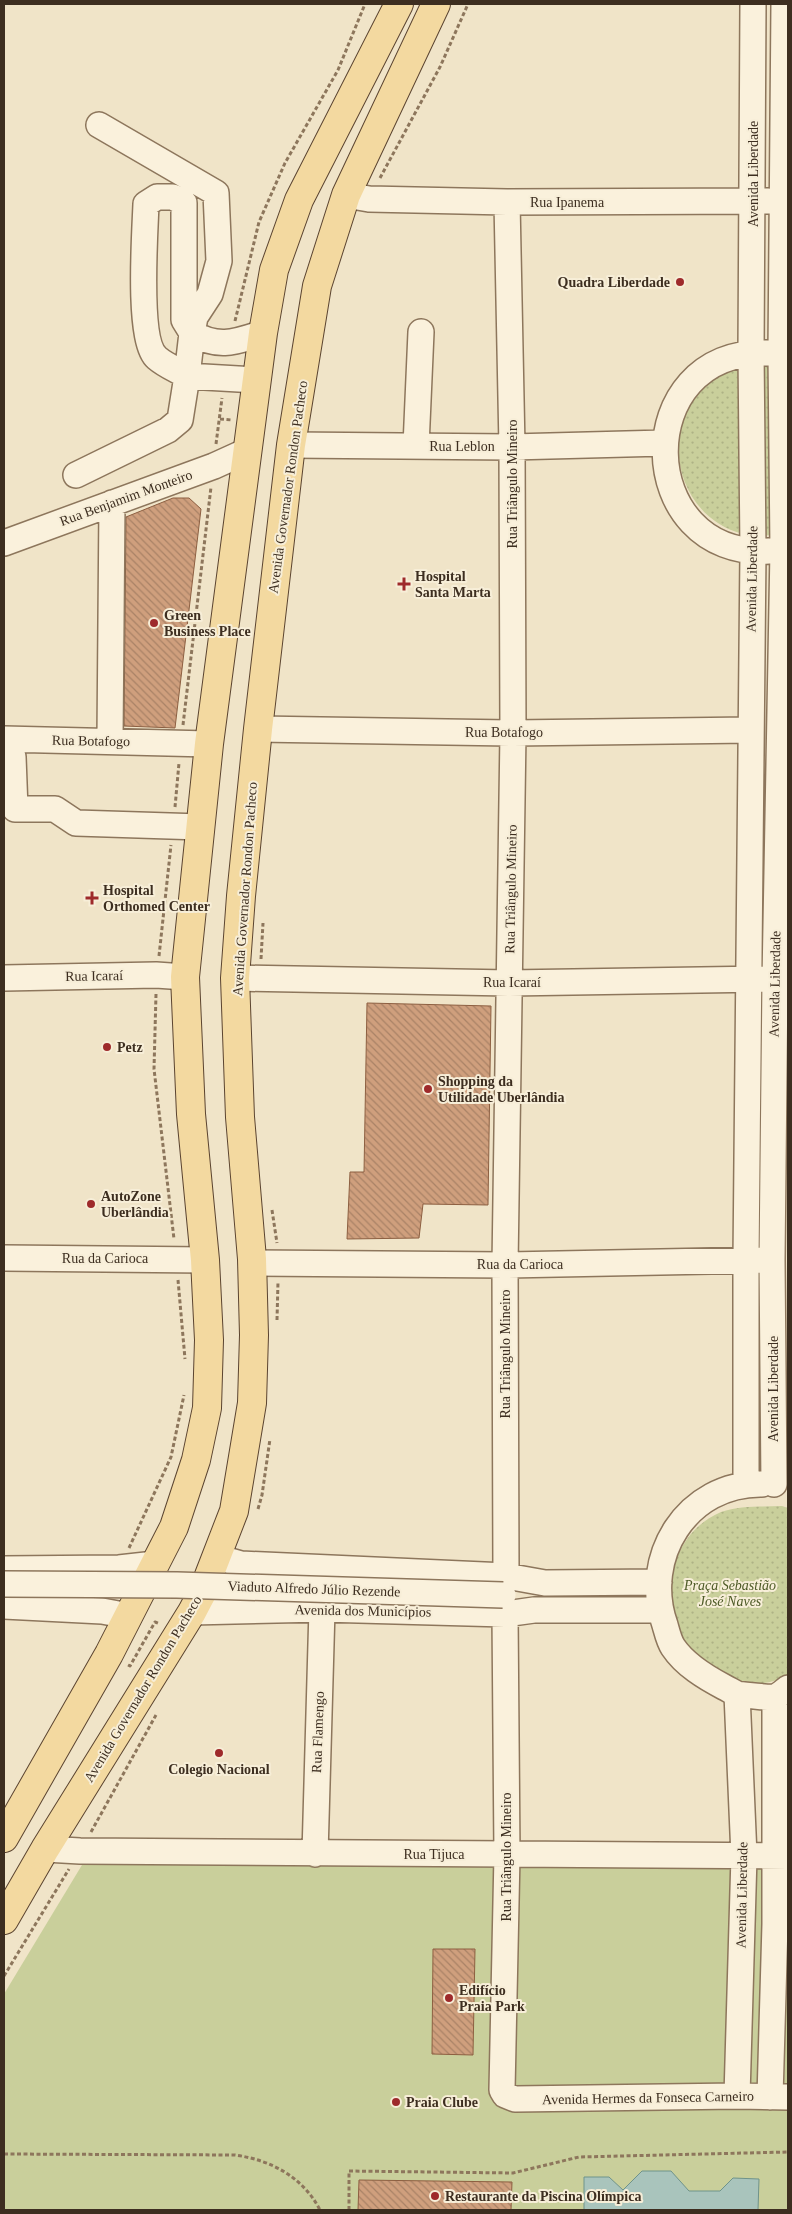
<svg xmlns="http://www.w3.org/2000/svg" width="792" height="2214" viewBox="0 0 792 2214" font-family="Georgia,serif">
<style>
.grass{fill:#c9cf9b}
.park{fill:url(#park-dots)}
.water{fill:#a9c4bc;stroke:#6f938a}
.building{fill:url(#building-back-hatch);stroke:#8d5f41}
.lines{fill:none;stroke-linecap:round;stroke-linejoin:round}
.minor-casing{stroke:#8d765c;stroke-width:28}
.major-casing{stroke:#5b4430;stroke-width:30}
.path{stroke:#8d765c;stroke-width:3;stroke-dasharray:4 2.5;stroke-linecap:butt}
.minor{stroke:#faf1dc;stroke-width:25}
.major{stroke:#f3d9a0;stroke-width:28}
.minor-bridge-casing{stroke:#8d765c;stroke-width:28;stroke-linecap:butt}
.minor-bridge{stroke:#faf1dc;stroke-width:25}
.poi-dot{fill:#9e2a2b;stroke:#f7eed8;stroke-width:2}
.labels{text-anchor:middle;dominant-baseline:central;stroke-width:4;stroke-linejoin:round;paint-order:stroke}
.street-label{font-size:14px;fill:#3d2e20;stroke:#f7eed8}
.poi-label{font-size:14px;font-weight:bold;fill:#3d2e20;stroke:#f7eed8;text-anchor:start}
.park-label{font-size:14px;font-style:italic;fill:#4d5a26;stroke:#f7eed8}
</style>
<defs>
<pattern id="park-dots" width="8" height="8" patternUnits="userSpaceOnUse" patternTransform="scale(1.25)"><rect width="8" height="8" fill="#c9cf9b"/><path d="M2 2h.1M6 6h.1" fill="none" stroke="#aeb285" stroke-width="1.8" stroke-linecap="round"/></pattern>
<pattern id="building-back-hatch" width="6" height="6" patternUnits="userSpaceOnUse" patternTransform="scale(1.25)"><rect width="6" height="6" fill="#cf9f7d"/><path d="M-1 5l2 2M0 0l6 6M5-1l2 2" fill="none" stroke="#a98266"/></pattern>
</defs>
<rect width="100%" height="100%" fill="#f0e4c8"/>
<path class="grass" d="M 85,1860 L 788,1862 L 788,2210 L 4,2210 L 4,1994 Z"/>
<path class="park" d="M 751,366 L 774,366 L 788,532 C 773,535 758,538 743,534 C 666,514 654,404 729,372 C 736,369 744,368 751,366 Z
M 782,1506 L 788,1508 L 788,1676 C 777,1681 760,1685 748,1684 C 735,1683 699,1663 691,1654 C 656,1609 666,1535 721,1512 C 740,1505 762,1507 782,1506 Z"/>
<path class="water" d="M 642,2171 L 671,2171 L 689,2191 L 720,2191 L 733,2178 L 759,2179 L 758,2210 L 584,2210 L 584,2177 L 609,2177 L 623,2190 Z"/>
<path class="building" d="M 173,498 L 189,498 L 201,509 L 175,728 L 124,726 L 126,517 Z
M 367,1003 L 491,1006 L 488,1205 L 423,1204 L 419,1238 L 347,1239 L 350,1172 L 364,1172 Z
M 433,1949 L 475,1949 L 473,2055 L 432,2054 Z
M 359,2180 L 512,2182 L 511,2210 L 358,2210 Z"/>
<g class="lines">
<g class="minor-casing">
<path id="minor" d="M 99,125 L 216,193 L 219,261 L 210,294 L 195,317 L 192,333 C 219,349 235,342 263,333
M 346,195 L 369,199 L 507,202 L 768,201
M 157,197 L 173,197 L 184,203 L 184,320 L 192,333 L 187,376 C 177,370 165,365 157,358 C 137,341 145,232 146,204 Z
M 767,353 C 629,349 633,558 769,551
M 291,445 L 512,447 L 664,443
M 416,446 L 421,332
M 76,475 L 168,430 L 180,420 L 187,376 L 256,380
M 4,543 L 214,466 L 247,451
M 258,729 L 513,733 L 750,730
M 4,739 L 209,744
M 110,740 L 112,503
M 4,757 L 13,757 L 15,809 L 55,809 L 76,823 L 201,827
M 4,978 L 156,975 L 185,977
M 235,978 L 509,983 L 766,979
M 4,1258 L 205,1260
M 252,1263 L 505,1265 L 762,1260
M 746,1484 L 746,1261 L 753,551 L 751,352 L 753,4
M 762,1484 C 687,1483 641,1557 665,1625 C 667,1632 669,1641 673,1647 C 685,1665 705,1677 724,1687 C 728,1689 733,1692 737,1694 C 744,1695 770,1698 775,1697 C 780,1695 784,1691 788,1688
M 774,1484 L 772,1260 L 775,979 L 783,550 L 781,353 L 784,4
M 216,1557 L 241,1564 L 506,1576 L 545,1583 L 659,1582
M 4,1569 L 119,1568 L 155,1564
M 506,1576 L 505,1265 L 513,733 L 512,447 L 507,202
M 4,1606 L 102,1611 L 129,1616
M 192,1612 L 322,1609 L 505,1614 L 534,1610 L 660,1610
M 505,1614 L 507,1855 L 502,2090 L 505,2095 L 515,2099 L 737,2096 L 788,2097
M 737,1694 L 744,1856 L 737,2096
M 45,1849 L 80,1851 L 788,1856
M 315,1854 L 322,1609
M 770,2097 L 775,1924 L 775,1697"/>
</g>
<g class="major-casing">
<path id="major" d="M 4,1838 L 109,1654 L 174,1527 L 196,1460 L 207,1408 L 209,1340 L 205,1260 L 191,1114 L 185,977 L 209,744 L 263,333 L 274,270 L 299,200 L 399,4
M 4,1920 L 45,1849 L 192,1612 L 203,1591 L 234,1511 L 252,1403 L 254,1335 L 252,1259 L 240,1117 L 235,978 L 241,896 L 258,729 L 291,445 L 317,286 L 346,195 L 436,4"/>
</g>
<path class="path" d="M 380,178 L 440,67 L 468,4
M 235,321 L 259,222 L 285,163 L 338,70 L 365,4
M 220,419 L 232,420
M 216,444 L 222,398
M 183,725 L 211,487
M 175,807 L 179,763
M 159,956 L 171,845
M 261,959 L 263,923
M 156,994 L 154,1069 L 174,1239
M 272,1210 L 277,1243
M 178,1280 L 185,1359
M 277,1320 L 278,1282
M 258,1509 L 262,1495 L 270,1439
M 129,1548 L 171,1457 L 184,1395
M 128,1665 L 130,1666 L 155,1622 L 160,1624
M 91,1832 L 156,1715
M 4,1976 L 69,1869
M 4,2154 L 235,2155 C 271,2160 303,2177 320,2210
M 349,2210 L 349,2171 L 513,2173 L 579,2157 L 788,2152"/>
<use href="#minor" class="minor"/>
<use href="#major" class="major"/>
<g class="minor-bridge-casing">
<path id="minor-bridge" d="M 4,1584 L 177,1585 L 503,1595"/>
</g>
<use href="#minor-bridge" class="minor-bridge"/>
</g>
<g class="poi-dot">
<circle cx="680" cy="282" r="5"/>
<path d="M401.5 576.5h5v5h5v5h-5v5h-5v-5h-5v-5h5z"/>
<circle cx="154" cy="623" r="5"/>
<path d="M89.5 890.5h5v5h5v5h-5v5h-5v-5h-5v-5h5z"/>
<circle cx="107" cy="1047" r="5"/>
<circle cx="428" cy="1089" r="5"/>
<circle cx="91" cy="1204" r="5"/>
<circle cx="219" cy="1753" r="5"/>
<circle cx="449" cy="1998" r="5"/>
<circle cx="396" cy="2102" r="5"/>
<circle cx="435" cy="2196" r="5"/>
</g>
<g class="labels">
<g class="street-label">
<text transform="translate(753 174) rotate(-90)">Avenida Liberdade</text>
<text x="567" y="202">Rua Ipanema</text>
<text x="462" y="446">Rua Leblon</text>
<text transform="translate(512 484) rotate(-90)">Rua Triângulo Mineiro</text>
<text transform="translate(288 487) rotate(-82)">Avenida Governador Rondon Pacheco</text>
<text transform="translate(126 498) rotate(-20)">Rua Benjamim Monteiro</text>
<text transform="translate(752 579) rotate(-89)">Avenida Liberdade</text>
<text x="504" y="732">Rua Botafogo</text>
<text transform="translate(91 741) rotate(1)">Rua Botafogo</text>
<text transform="translate(245 889) rotate(-86)">Avenida Governador Rondon Pacheco</text>
<text transform="translate(511 889) rotate(-89)">Rua Triângulo Mineiro</text>
<text transform="translate(94 976) rotate(-1)">Rua Icaraí</text>
<text x="512" y="982">Rua Icaraí</text>
<text transform="translate(775 984) rotate(-89)">Avenida Liberdade</text>
<text x="105" y="1258">Rua da Carioca</text>
<text x="520" y="1264">Rua da Carioca</text>
<text transform="translate(505 1354) rotate(-90)">Rua Triângulo Mineiro</text>
<text transform="translate(773 1389) rotate(-90)">Avenida Liberdade</text>
<text transform="translate(314 1589) rotate(2)">Viaduto Alfredo Júlio Rezende</text>
<text transform="translate(363 1611) rotate(1)">Avenida dos Municípios</text>
<text transform="translate(143 1689) rotate(-59)">Avenida Governador Rondon Pacheco</text>
<text transform="translate(318 1732) rotate(-88)">Rua Flamengo</text>
<text x="434" y="1854">Rua Tijuca</text>
<text transform="translate(506 1857) rotate(-90)">Rua Triângulo Mineiro</text>
<text transform="translate(742 1895) rotate(-89)">Avenida Liberdade</text>
<text transform="translate(648 2098) rotate(-1)">Avenida Hermes da Fonseca Carneiro</text>
</g>
<g class="poi-label">
<text x="670" y="282" text-anchor="end">Quadra Liberdade</text>
<text x="415" y="576">Hospital<tspan x="415" dy="16">Santa Marta</tspan></text>
<text x="164" y="615">Green<tspan x="164" dy="16">Business Place</tspan></text>
<text x="103" y="890">Hospital<tspan x="103" dy="16">Orthomed Center</tspan></text>
<text x="117" y="1047">Petz</text>
<text x="438" y="1081">Shopping da<tspan x="438" dy="16">Utilidade Uberlândia</tspan></text>
<text x="101" y="1196">AutoZone<tspan x="101" dy="16">Uberlândia</tspan></text>
<text x="219" y="1769" text-anchor="middle">Colegio Nacional</text>
<text x="459" y="1990">Edifício<tspan x="459" dy="16">Praia Park</tspan></text>
<text x="406" y="2102">Praia Clube</text>
<text x="445" y="2196">Restaurante da Piscina Olímpica</text>
</g>
<g class="park-label">
<text x="730" y="1585">Praça Sebastião<tspan x="730" dy="16">José Naves</tspan></text>
</g>
</g>
<rect width="792" height="2214" fill="none" stroke="#3d2e20" stroke-width="10"/>
</svg>
